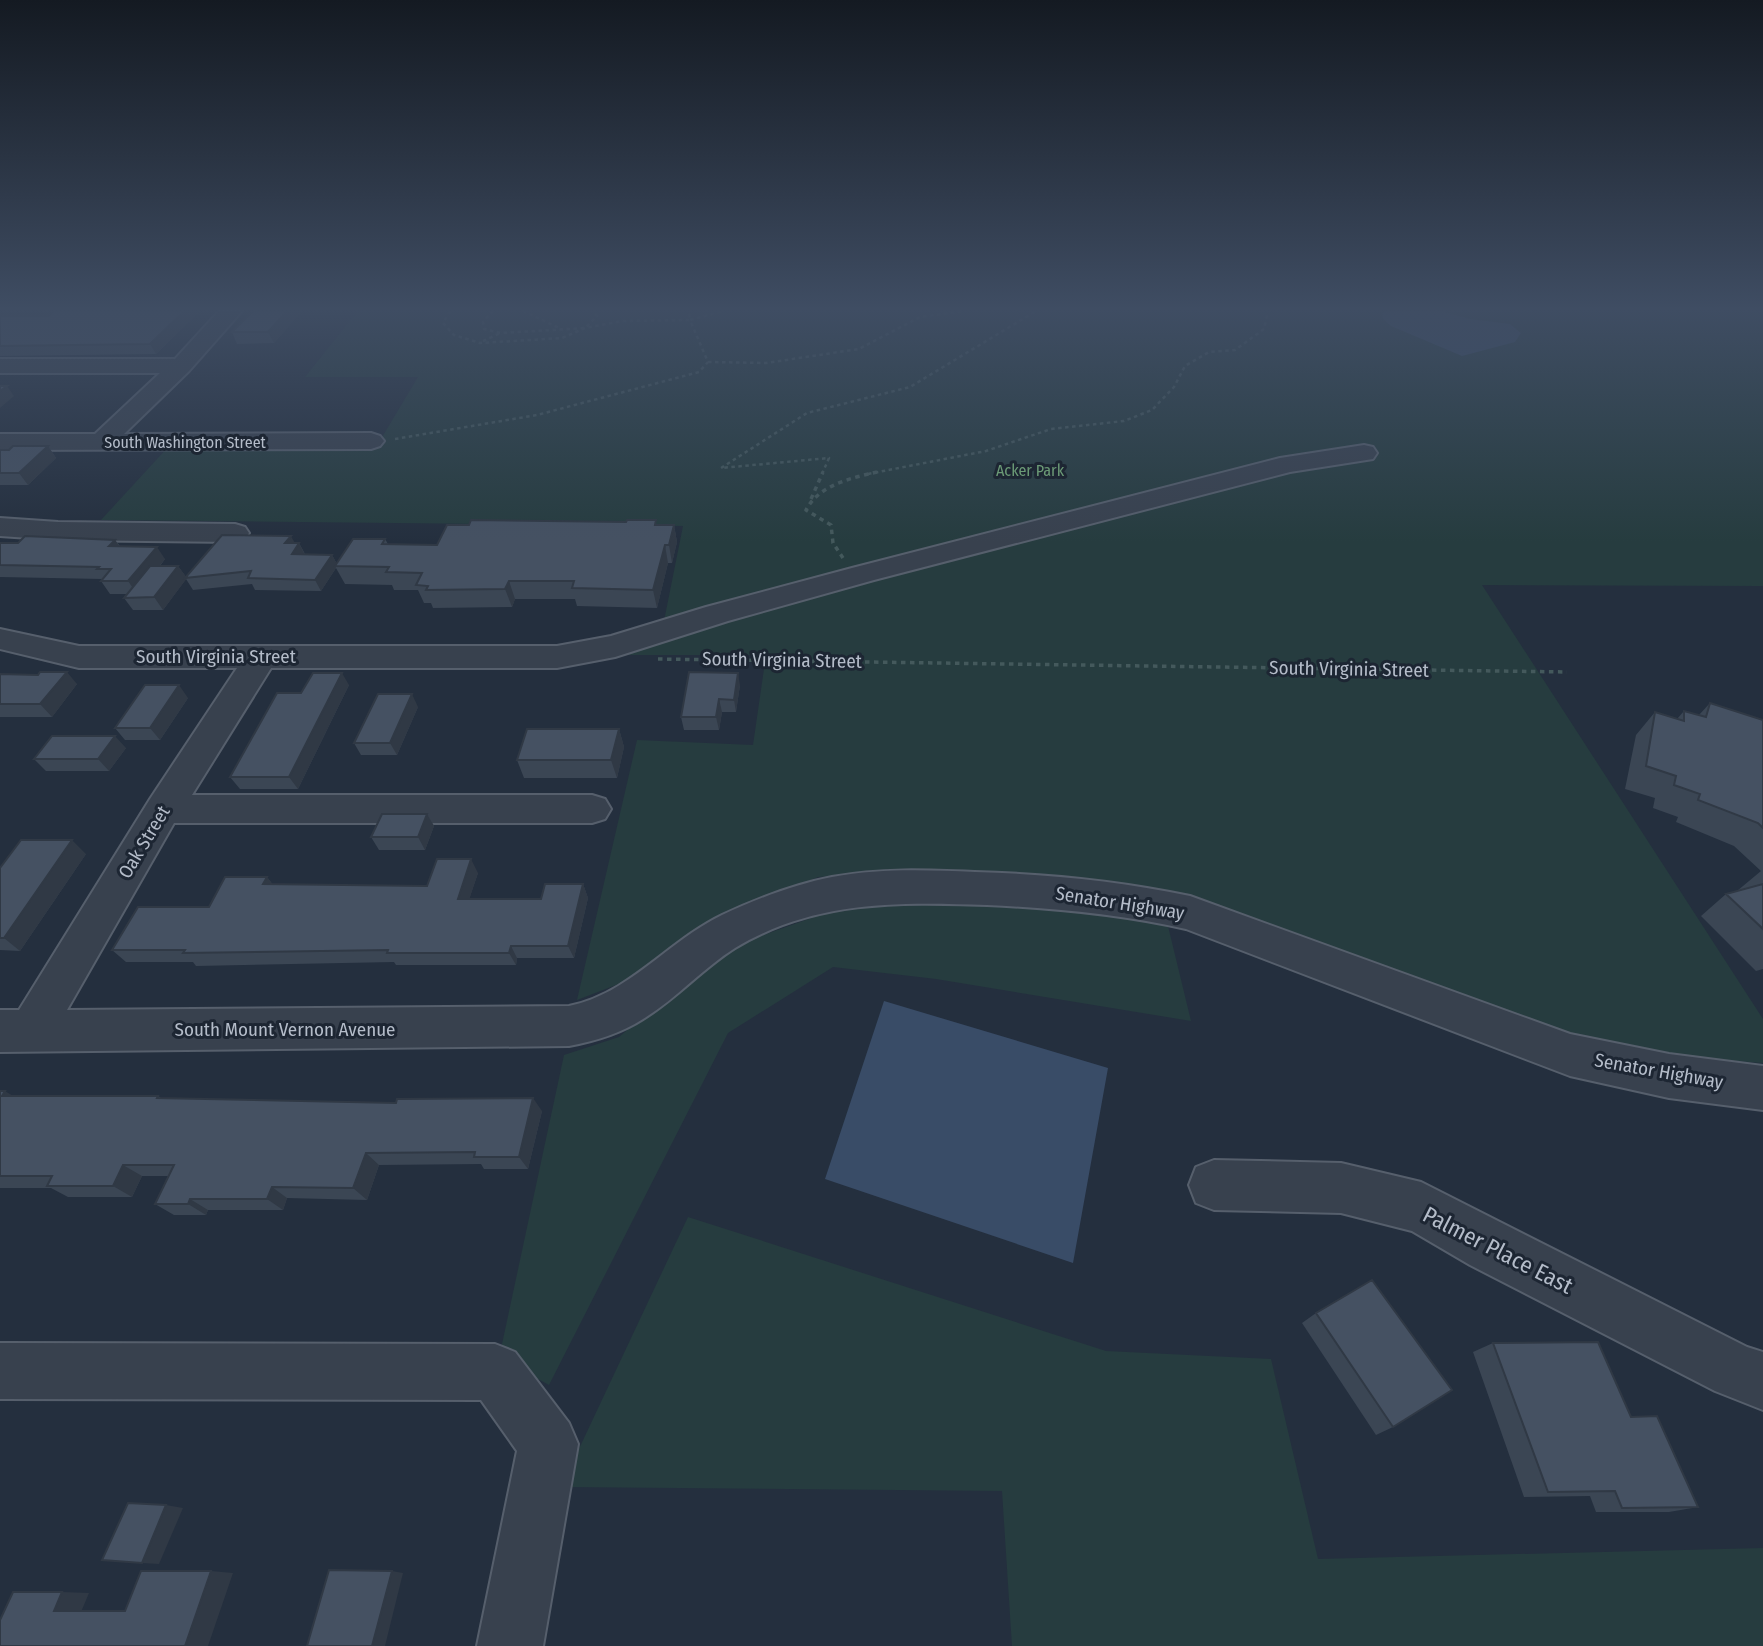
<svg xmlns="http://www.w3.org/2000/svg" width="1763" height="1646" viewBox="0 0 1763 1646" font-family="'Fira Sans Condensed',sans-serif">
<style>
.green{fill:#263c3f}
.water{fill:#394c67}
.lines{fill:none;stroke-linecap:round;stroke-linejoin:round}
.minor-casing{stroke:#565f6c;stroke-width:4}
.path-far1{stroke:#44595c;stroke-width:2.5;stroke-dasharray:3.5 3.5;stroke-linecap:butt}
.path{stroke:#44595c;stroke-width:3.5;stroke-dasharray:4.5 4.5;stroke-linecap:butt}
.minor{fill:#38414e;fill-rule:evenodd}
.wall{fill:#3b4654}
.shaded-wall{fill:#303945}
.building{fill:#455162;stroke:#303945;stroke-width:2}
.labels{text-anchor:middle;dominant-baseline:central;stroke-width:6;stroke-linejoin:round;paint-order:stroke}
.far-street-label{font-size:16px;fill:#b4bcc9;stroke:#1d2633}
.far-park-label{font-size:16px;fill:#6b9a76;stroke:#1d2633}
.street-label{font-size:19px;fill:#b4bcc9;stroke:#1d2633}
.near-street-label{font-size:23px;fill:#b4bcc9;stroke:#1d2633}
</style>
<rect width="100%" height="100%" fill="#242f3e"/>
<path class="green" d="M 358,311 L 1763,311 L 1763,586 L 1482,585 L 1763,1019 L 1763,1063 L 1663,1056 L 1574,1035 L 1228,912 L 1111,882 L 912,871 L 818,877 L 717,920 L 629,980 L 577,1000 L 637,740 L 753,745 L 766,655 L 598,655 L 662,631 L 683,526 L 101,520 L 169,446 L 378,444 L 418,377 L 305,377 Z
M 984,902 L 1098,911 L 1168,926 L 1191,1021 L 936,979 L 833,967 L 728,1033 L 549,1385 L 499,1358 L 564,1055 L 619,1037 L 697,971 L 752,939 L 834,910 L 899,903 Z
M 688,1217 L 1106,1351 L 1271,1359 L 1318,1559 L 1763,1548 L 1763,1646 L 1012,1646 L 1002,1491 L 561,1487 Z"/>
<path class="water" d="M 1386,311 L 1441,311 L 1470,319 L 1510,324 L 1521,333 L 1515,342 L 1462,356 L 1391,326 L 1383,319 L 1382,313 Z
M 884,1001 L 1108,1068 L 1073,1263 L 825,1179 Z"/>
<g class="lines">
<g class="minor-casing">
<path id="minor" d="M 219,311 L 242,311 L 189,371 L 124,434 L 371,433 L 380,436 L 384,441 L 380,446 L 371,449 L 0,450 L 0,434 L 95,434 L 160,373 L 0,373 L 0,359 L 175,359 Z
M 1364,445 L 1373,447 L 1377,453 L 1373,459 L 1290,472 L 874,580 L 728,621 L 615,657 L 557,668 L 271,668 L 192,795 L 592,795 L 605,799 L 611,809 L 605,819 L 592,823 L 174,823 L 67,1010 L 569,1006 C 629,994 668,941 722,915 C 756,899 796,884 832,877 C 880,868 927,870 975,872 C 1048,874 1119,881 1190,896 L 1570,1034 L 1669,1054 L 1763,1066 L 1763,1110 L 1669,1098 L 1570,1076 L 1186,929 C 1120,914 1054,908 987,905 C 898,902 815,900 735,948 C 703,968 676,999 643,1019 C 620,1034 595,1041 569,1046 L 0,1052 L 0,1010 L 19,1010 L 150,799 L 237,668 L 79,668 L 0,649 L 0,629 L 79,646 L 557,646 L 611,636 L 706,607 L 852,568 L 1280,458 Z
M 0,518 L 58,522 L 235,524 L 245,527 L 249,533 L 245,539 L 235,542 L 58,540 L 0,536 Z
M 1214,1160 L 1341,1163 L 1421,1182 L 1747,1347 L 1763,1352 L 1763,1410 L 1715,1391 L 1470,1265 L 1412,1231 L 1341,1213 L 1214,1210 L 1196,1203 L 1189,1185 L 1196,1167 Z
M 0,1343 L 495,1344 L 515,1352 L 569,1423 L 578,1444 L 543,1646 L 477,1646 L 517,1451 L 481,1400 L 0,1399 Z"/>
</g>
<path class="path-far1" d="M 450,311 L 443,323 L 454,335 L 480,343 L 562,338 L 585,328 L 622,321 L 690,320 L 689,311
M 493,311 L 483,322 L 484,329 L 501,333 L 585,328 L 597,316 L 593,311
M 523,311 L 559,328
M 483,341 L 500,333
M 708,362 L 766,363 L 859,349 L 920,317 L 963,311
M 395,439 L 537,415 L 699,372 L 708,362 L 690,320 L 723,311
M 822,474 L 829,458 L 721,468 L 807,413 L 910,387 L 1036,311
M 868,474 L 986,451 L 1051,429 L 1124,421 L 1152,410 L 1174,387 L 1185,366 L 1209,352 L 1235,350 L 1264,329 L 1268,311"/>
<path class="path" d="M 811,499 L 823,472
M 843,558 L 833,543 L 831,525 L 806,510 C 819,485 851,478 877,472
M 658,659 L 1567,672"/>
<use href="#minor" class="minor"/>
</g>
<path class="wall" d="M 200,311 L 156,354 L 0,356 L 0,316 L 49,316 Z
M 302,311 L 274,343 L 237,344 L 232,332 Z
M 48,446 L 56,458 L 28,485 L 0,485 L 0,450 Z
M 657,525 L 674,525 L 677,542 L 672,563 L 668,563 L 657,608 L 577,606 L 575,599 L 515,599 L 512,607 L 433,608 L 431,603 L 424,603 L 418,590 L 394,590 L 392,585 L 345,584 L 336,568 L 321,591 L 255,590 L 252,584 L 193,590 L 186,579 L 163,610 L 133,610 L 124,598 L 127,594 L 110,594 L 101,581 L 102,579 L 0,577 L 0,543 L 115,540 L 120,546 L 165,559 L 160,566 L 178,566 L 186,577 L 295,543 L 299,543 L 305,554 L 332,555 L 337,564 L 385,539 L 388,544 L 437,545 Z
M 0,674 L 77,684 L 52,717 L 0,717 Z
M 349,685 L 298,789 L 240,789 L 230,777 L 301,693 Z
M 740,685 L 736,712 L 722,712 L 719,730 L 684,730 L 681,717 Z
M 188,698 L 160,740 L 125,740 L 115,728 Z
M 1710,703 L 1763,720 L 1763,969 L 1756,971 L 1701,916 L 1726,894 L 1737,891 L 1761,871 L 1734,846 L 1676,822 L 1678,817 L 1653,808 L 1655,798 L 1625,789 L 1636,735 L 1655,712 L 1677,719 L 1684,711 L 1699,715 Z
M 418,707 L 397,755 L 361,755 L 354,743 Z
M 619,729 L 624,747 L 617,778 L 524,778 L 517,760 Z
M 126,748 L 109,771 L 46,771 L 34,759 Z
M 427,814 L 434,826 L 425,850 L 379,850 L 371,837 Z
M 86,854 L 20,951 L 0,950 L 0,868 Z
M 478,873 L 469,899 L 541,899 L 583,884 L 588,898 L 574,958 L 517,958 L 516,965 L 396,965 L 394,962 L 196,966 L 193,962 L 126,962 L 112,950 L 209,907 L 267,877 L 273,885 L 427,886 Z
M 0,1091 L 13,1096 L 158,1096 L 161,1098 L 542,1111 L 528,1169 L 484,1169 L 481,1164 L 379,1165 L 367,1200 L 287,1198 L 283,1210 L 208,1210 L 206,1215 L 174,1215 L 155,1204 L 168,1176 L 142,1176 L 132,1197 L 68,1197 L 51,1188 L 0,1188 Z
M 1316,1313 L 1393,1427 L 1376,1435 L 1302,1323 Z
M 1493,1343 L 1631,1417 L 1698,1507 L 1669,1512 L 1596,1512 L 1590,1496 L 1524,1497 L 1473,1352 Z"/>
<path class="shaded-wall" d="M 184,311 L 200,311 L 156,354 L 150,344 Z
M 287,311 L 302,311 L 274,343 L 268,332 Z
M 7,386 L 14,396 L 0,408 L 0,391 Z
M 48,446 L 56,458 L 28,485 L 19,473 Z
M 674,525 L 677,542 L 672,563 L 669,545 Z
M 291,536 L 297,547 L 299,543 L 305,555 L 298,565 L 285,543 Z
M 115,540 L 124,553 L 109,546 Z
M 665,545 L 668,563 L 657,608 L 653,590 Z
M 157,547 L 165,559 L 137,594 L 128,581 Z
M 332,555 L 338,566 L 335,566 L 336,568 L 321,591 L 315,580 Z
M 178,566 L 187,578 L 163,610 L 154,597 Z
M 509,581 L 515,599 L 512,607 L 505,589 Z
M 67,672 L 77,684 L 52,717 L 40,704 Z
M 342,673 L 349,685 L 298,789 L 289,777 Z
M 738,673 L 740,685 L 736,712 L 734,700 Z
M 179,685 L 188,698 L 160,740 L 150,728 Z
M 412,694 L 418,707 L 397,755 L 390,743 Z
M 719,699 L 722,712 L 719,730 L 716,717 Z
M 619,729 L 624,747 L 617,778 L 611,760 Z
M 115,736 L 126,748 L 109,771 L 98,759 Z
M 427,814 L 434,826 L 425,850 L 418,837 Z
M 72,840 L 86,854 L 20,951 L 4,938 Z
M 471,859 L 478,873 L 465,912 L 458,899 Z
M 267,877 L 277,890 L 263,884 Z
M 583,884 L 588,898 L 574,958 L 568,946 Z
M 511,946 L 517,958 L 516,965 L 509,953 Z
M 5,1091 L 26,1104 L 2,1096 Z
M 533,1098 L 542,1111 L 528,1169 L 519,1157 Z
M 366,1153 L 379,1165 L 367,1200 L 353,1188 Z
M 123,1165 L 142,1176 L 132,1197 L 113,1186 Z
M 272,1187 L 287,1198 L 283,1210 L 267,1199 Z
M 190,1199 L 208,1210 L 206,1215 L 188,1204 Z
M 166,1505 L 183,1508 L 159,1564 L 142,1563 Z
M 211,1571 L 233,1573 L 208,1646 L 185,1646 Z
M 392,1571 L 403,1573 L 385,1646 L 372,1646 Z
M 62,1592 L 89,1593 L 81,1612 L 54,1611 Z"/>
<path class="building" d="M 54,311 L 184,311 L 150,344 L 0,346 L 0,316 L 49,316 Z
M 253,311 L 287,311 L 268,332 L 232,332 Z
M 0,386 L 7,386 L 0,391 Z
M 13,446 L 48,446 L 19,473 L 0,473 L 0,450 L 9,450 Z
M 471,520 L 626,522 L 627,520 L 656,520 L 655,525 L 674,525 L 669,545 L 665,545 L 653,590 L 572,588 L 574,581 L 509,581 L 505,589 L 426,590 L 428,586 L 416,585 L 422,573 L 386,572 L 389,567 L 335,566 L 353,539 L 385,539 L 382,544 L 437,545 L 447,525 L 469,525 Z
M 222,535 L 291,536 L 285,543 L 299,543 L 292,554 L 332,555 L 315,580 L 248,578 L 251,571 L 185,578 Z
M 25,536 L 115,540 L 109,546 L 157,547 L 128,581 L 101,581 L 111,569 L 97,569 L 99,567 L 0,565 L 0,543 L 18,543 Z
M 150,566 L 178,566 L 154,597 L 124,598 Z
M 40,672 L 67,672 L 40,704 L 0,704 L 0,674 L 38,675 Z
M 689,672 L 738,673 L 734,700 L 719,699 L 716,717 L 681,717 Z
M 313,673 L 342,673 L 289,777 L 230,777 L 277,693 L 301,693 Z
M 145,685 L 179,685 L 150,728 L 115,728 Z
M 378,694 L 412,694 L 390,743 L 354,743 Z
M 1710,703 L 1763,720 L 1763,828 L 1758,823 L 1698,800 L 1700,794 L 1674,785 L 1676,776 L 1646,766 L 1655,712 L 1684,721 L 1684,711 L 1706,717 Z
M 527,729 L 619,729 L 611,760 L 517,760 Z
M 52,736 L 115,736 L 98,759 L 34,759 Z
M 382,814 L 427,814 L 418,837 L 371,837 Z
M 21,840 L 72,840 L 4,938 L 0,938 L 0,868 Z
M 437,859 L 471,859 L 458,899 L 541,899 L 545,884 L 583,884 L 568,946 L 511,946 L 509,953 L 387,953 L 388,950 L 183,953 L 185,950 L 112,950 L 138,907 L 209,907 L 225,877 L 267,877 L 263,884 L 427,886 Z
M 1763,884 L 1763,929 L 1726,894 Z
M 0,1091 L 5,1091 L 2,1096 L 158,1096 L 157,1098 L 396,1103 L 397,1099 L 533,1098 L 519,1157 L 474,1157 L 475,1152 L 366,1153 L 353,1188 L 272,1187 L 267,1199 L 190,1199 L 188,1204 L 155,1204 L 174,1165 L 123,1165 L 113,1186 L 47,1186 L 52,1176 L 0,1176 Z
M 1372,1280 L 1452,1390 L 1393,1427 L 1316,1313 Z
M 1598,1342 L 1631,1417 L 1657,1416 L 1698,1507 L 1622,1508 L 1615,1491 L 1548,1492 L 1493,1343 Z
M 128,1503 L 166,1505 L 142,1563 L 102,1560 Z
M 329,1570 L 392,1571 L 372,1646 L 307,1646 Z
M 141,1571 L 211,1571 L 185,1646 L 0,1646 L 0,1620 L 13,1592 L 62,1592 L 54,1611 L 125,1611 Z"/>
<linearGradient id="sky" x2="0" y2="1"><stop stop-color="#141a22"/><stop offset="0.57" stop-color="#3f4d63"/><stop offset="1" stop-color="#3f4d63" stop-opacity="0"/></linearGradient>
<rect width="1763" height="542" fill="url(#sky)"/>
<g class="labels">
<g class="far-street-label">
<text x="185" y="442">South Washington Street</text>
</g>
<g class="far-park-label">
<text x="1030" y="470">Acker Park</text>
</g>
<g class="street-label">
<text x="216" y="656">South Virginia Street</text>
<text transform="translate(782 660) rotate(1)">South Virginia Street</text>
<text transform="translate(1349 669) rotate(1)">South Virginia Street</text>
<text transform="translate(144 842) rotate(-59)">Oak Street</text>
<text transform="translate(1120 903) rotate(9)">Senator Highway</text>
<text x="285" y="1029">South Mount Vernon Avenue</text>
<text transform="translate(1659 1071) rotate(10)">Senator Highway</text>
</g>
<g class="near-street-label">
<text transform="translate(1498 1250) rotate(27)">Palmer Place East</text>
</g>
</g>
</svg>
